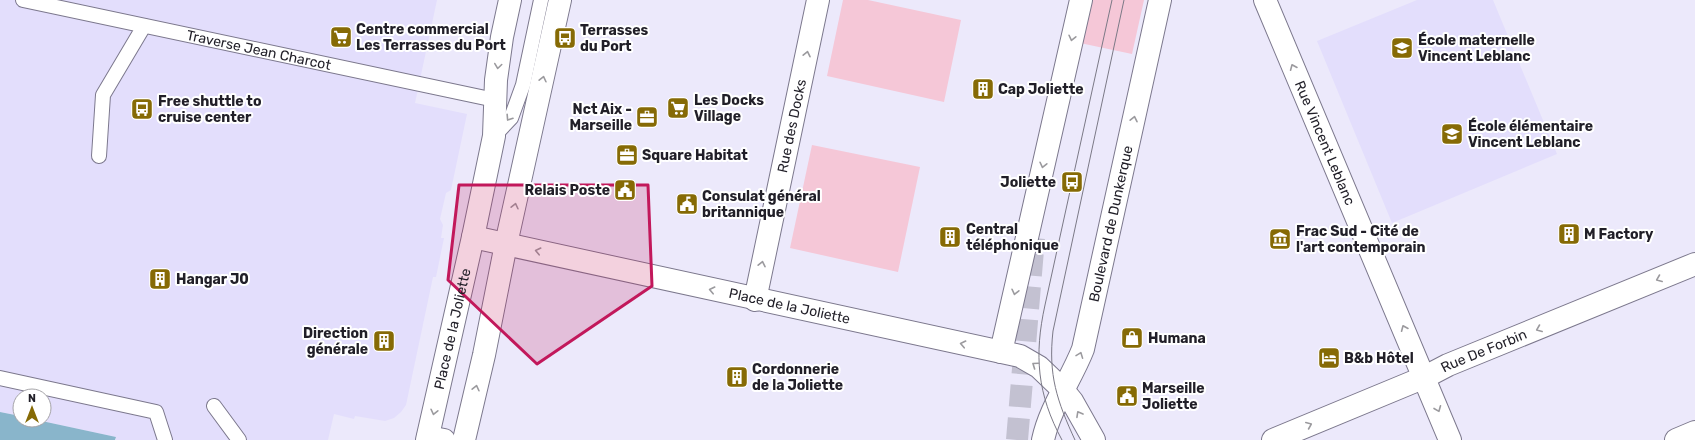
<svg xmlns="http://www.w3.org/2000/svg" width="1695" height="440" viewBox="0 0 1695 440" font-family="Rubik,sans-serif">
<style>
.built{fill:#e3defc}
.green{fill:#f5c7d7}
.water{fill:#89b5cb}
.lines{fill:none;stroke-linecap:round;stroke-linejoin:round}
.trunk-tunnel{stroke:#c3c1d1;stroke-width:22;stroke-dasharray:22 11;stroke-linecap:butt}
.service-casing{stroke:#7c788d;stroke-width:16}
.minor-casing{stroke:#7c788d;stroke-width:24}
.tertiary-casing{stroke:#7c788d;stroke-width:24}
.secondary-casing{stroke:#7c788d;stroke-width:24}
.service{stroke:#fff;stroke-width:14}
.minor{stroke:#fff;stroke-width:22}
.tertiary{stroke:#fff;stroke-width:22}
.secondary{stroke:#fff;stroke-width:22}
.tram{stroke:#7b7986;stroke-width:1}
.oneway{stroke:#9b9a9e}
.marked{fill:#c2185b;fill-opacity:0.2;stroke:#c2185b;stroke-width:3;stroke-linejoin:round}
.labels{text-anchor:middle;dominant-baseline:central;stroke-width:4;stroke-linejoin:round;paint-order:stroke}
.poi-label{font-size:14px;font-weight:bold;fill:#211f28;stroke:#fff;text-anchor:start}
.street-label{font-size:14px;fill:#211f28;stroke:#fff}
</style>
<rect width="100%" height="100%" fill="#ece9fb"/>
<path class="built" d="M 0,0 L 437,0 L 415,103 L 467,114 L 451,190 L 446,193 L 440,219 L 443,225 L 441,238 L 444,238 L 436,277 L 433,277 L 406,405 L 401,412 L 394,418 L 385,421 L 355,416 L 354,419 L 334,414 L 328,440 L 116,440 L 116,437 L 37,420 L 44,420 L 44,396 L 20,396 L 20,416 L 0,412 Z
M 1417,0 L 1493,0 L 1557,154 L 1392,223 L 1317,41 Z"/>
<path class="green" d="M 843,0 L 868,0 L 961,20 L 944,102 L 827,76 Z
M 1089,0 L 1144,0 L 1132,54 L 1080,43 Z
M 812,145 L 920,167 L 898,272 L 790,248 Z"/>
<path class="water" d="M 0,412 L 20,416 L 20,420 L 37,420 L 116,437 L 115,440 L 0,440 Z"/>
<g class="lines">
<path class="trunk-tunnel" d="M 1017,440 L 1034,238"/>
<g class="service-casing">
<g id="service">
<path id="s1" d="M 23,0 L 495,100"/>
<path d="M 494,136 L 511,118 L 523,85 L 541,0"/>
<path d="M 99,156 L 103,95 L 144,26"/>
<path d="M 0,378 L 156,412 L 165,440"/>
<path d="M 214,406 L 239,440"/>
</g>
</g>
<g class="minor-casing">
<g id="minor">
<path id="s2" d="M 1265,0 L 1450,440"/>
<path id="s3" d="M 473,237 L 1020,356 L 1039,367 L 1063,390"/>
<path id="s4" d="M 755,300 L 818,0"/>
<path d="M 1001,352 L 1081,0"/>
<path d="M 428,437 L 444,440"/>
<path id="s5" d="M 1273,440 L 1425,377 L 1448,365 L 1695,264"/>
<path d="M 1676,440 L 1695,432"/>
</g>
</g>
<g class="tertiary-casing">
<g id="tertiary">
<path d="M 1063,390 L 1072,401 L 1094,440"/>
<path id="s6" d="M 427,440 L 473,237 L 494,136 L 496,80 L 502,37 L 510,0"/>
<path d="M 464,440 L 484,355 L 506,244 L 560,0"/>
</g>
</g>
<g class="secondary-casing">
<g id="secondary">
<path id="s7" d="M 1043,440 C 1050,407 1071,380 1083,349 L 1160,0"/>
</g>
</g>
<use href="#service" class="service"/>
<use href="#minor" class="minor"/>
<use href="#tertiary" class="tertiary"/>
<use href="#secondary" class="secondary"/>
<path class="tram" d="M 1062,440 C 1037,394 1034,355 1045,305 L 1112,0
M 1075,440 C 1057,401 1048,375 1053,331 L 1124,0"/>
</g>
<defs><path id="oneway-chevron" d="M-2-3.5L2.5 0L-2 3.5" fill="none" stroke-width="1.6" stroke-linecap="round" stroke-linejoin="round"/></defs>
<g class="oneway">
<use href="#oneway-chevron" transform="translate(1072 38) rotate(103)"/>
<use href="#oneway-chevron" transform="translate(807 54) rotate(-78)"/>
<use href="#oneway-chevron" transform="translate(498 66) rotate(98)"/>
<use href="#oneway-chevron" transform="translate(1293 67) rotate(-113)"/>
<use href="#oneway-chevron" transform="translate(543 79) rotate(-77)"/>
<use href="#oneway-chevron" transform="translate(509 118) rotate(123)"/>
<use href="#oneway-chevron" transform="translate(1134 119) rotate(-78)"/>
<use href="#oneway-chevron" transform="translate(1043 165) rotate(103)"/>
<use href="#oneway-chevron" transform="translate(515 206) rotate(-77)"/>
<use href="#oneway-chevron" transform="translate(538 251) rotate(-167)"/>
<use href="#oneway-chevron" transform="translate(762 264) rotate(-78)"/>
<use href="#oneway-chevron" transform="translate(1659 279) rotate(158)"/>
<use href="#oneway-chevron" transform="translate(712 290) rotate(-167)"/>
<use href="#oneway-chevron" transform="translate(1015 292) rotate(103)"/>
<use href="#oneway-chevron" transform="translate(1404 328) rotate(-113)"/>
<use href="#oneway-chevron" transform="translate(1539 329) rotate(158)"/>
<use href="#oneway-chevron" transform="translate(963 344) rotate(-168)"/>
<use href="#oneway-chevron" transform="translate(1080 355) rotate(-69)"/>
<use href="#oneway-chevron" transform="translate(1035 365) rotate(-145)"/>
<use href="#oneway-chevron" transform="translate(476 388) rotate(-77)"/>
<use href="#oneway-chevron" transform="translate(1438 409) rotate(68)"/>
<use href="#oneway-chevron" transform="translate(434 412) rotate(103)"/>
<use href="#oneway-chevron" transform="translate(1079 414) rotate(-119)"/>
<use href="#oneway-chevron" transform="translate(1309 425) rotate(-23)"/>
</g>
<path class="marked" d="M 459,185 L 648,185 L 652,286 L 537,364 L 448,280 Z"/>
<defs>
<g id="supermarket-square" transform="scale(1.15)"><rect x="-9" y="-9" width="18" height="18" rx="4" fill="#866a05" stroke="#fff"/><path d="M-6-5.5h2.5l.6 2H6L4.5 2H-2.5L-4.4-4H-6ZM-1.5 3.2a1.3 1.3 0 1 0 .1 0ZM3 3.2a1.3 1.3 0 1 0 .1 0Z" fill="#fff"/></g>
<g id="bus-square" transform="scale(1.15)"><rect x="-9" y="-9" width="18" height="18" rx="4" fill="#866a05" stroke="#fff"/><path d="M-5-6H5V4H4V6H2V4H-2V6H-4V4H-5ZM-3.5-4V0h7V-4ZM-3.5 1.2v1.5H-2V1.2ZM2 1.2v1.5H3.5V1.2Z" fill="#fff"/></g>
<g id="school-square" transform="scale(1.15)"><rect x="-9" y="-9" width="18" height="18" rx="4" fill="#866a05" stroke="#fff"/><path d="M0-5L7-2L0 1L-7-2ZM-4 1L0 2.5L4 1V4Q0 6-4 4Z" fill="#fff"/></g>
<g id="building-square" transform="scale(1.15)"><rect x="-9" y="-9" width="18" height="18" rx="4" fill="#866a05" stroke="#fff"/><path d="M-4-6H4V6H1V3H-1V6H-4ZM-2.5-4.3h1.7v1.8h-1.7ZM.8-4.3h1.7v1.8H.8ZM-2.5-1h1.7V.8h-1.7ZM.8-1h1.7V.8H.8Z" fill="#fff"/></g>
<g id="office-square" transform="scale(1.15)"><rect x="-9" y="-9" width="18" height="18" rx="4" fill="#866a05" stroke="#fff"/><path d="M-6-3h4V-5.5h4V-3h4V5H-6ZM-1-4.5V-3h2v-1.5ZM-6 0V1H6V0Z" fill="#fff"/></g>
<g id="civic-square" transform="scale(1.15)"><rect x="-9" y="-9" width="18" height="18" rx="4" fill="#866a05" stroke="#fff"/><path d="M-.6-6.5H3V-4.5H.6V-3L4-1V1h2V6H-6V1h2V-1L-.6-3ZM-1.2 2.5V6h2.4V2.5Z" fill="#fff"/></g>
<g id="museum-square" transform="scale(1.15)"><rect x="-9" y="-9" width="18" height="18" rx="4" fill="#866a05" stroke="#fff"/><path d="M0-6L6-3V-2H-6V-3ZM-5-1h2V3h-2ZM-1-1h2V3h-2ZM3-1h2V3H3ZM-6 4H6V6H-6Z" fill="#fff"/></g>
<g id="shop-square" transform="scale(1.15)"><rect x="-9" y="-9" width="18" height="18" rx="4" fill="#866a05" stroke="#fff"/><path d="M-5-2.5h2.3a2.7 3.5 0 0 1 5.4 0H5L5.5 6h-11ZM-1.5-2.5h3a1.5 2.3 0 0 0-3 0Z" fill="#fff"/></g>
<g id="hotel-square" transform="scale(1.15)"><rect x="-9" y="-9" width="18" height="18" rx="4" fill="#866a05" stroke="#fff"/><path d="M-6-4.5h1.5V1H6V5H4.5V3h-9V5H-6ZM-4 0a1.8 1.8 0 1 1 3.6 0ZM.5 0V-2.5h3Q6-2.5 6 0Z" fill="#fff"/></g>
</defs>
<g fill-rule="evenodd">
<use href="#supermarket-square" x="341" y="37"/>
<use href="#bus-square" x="565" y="38"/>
<use href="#school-square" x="1402" y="48"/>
<use href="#building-square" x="983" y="89"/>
<use href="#supermarket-square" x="678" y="108"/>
<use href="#bus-square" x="142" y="109"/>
<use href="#office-square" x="647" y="117"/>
<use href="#school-square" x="1452" y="134"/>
<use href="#office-square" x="627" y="155"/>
<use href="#bus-square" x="1072" y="182"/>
<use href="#civic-square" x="625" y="190"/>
<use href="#civic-square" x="687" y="204"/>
<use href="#building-square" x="1569" y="234"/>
<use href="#building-square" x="950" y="237"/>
<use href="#museum-square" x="1280" y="239"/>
<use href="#building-square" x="160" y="279"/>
<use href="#shop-square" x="1132" y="338"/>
<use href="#building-square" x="384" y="341"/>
<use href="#hotel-square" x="1329" y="358"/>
<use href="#building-square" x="737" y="377"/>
<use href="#civic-square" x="1127" y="396"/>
</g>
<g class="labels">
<g class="poi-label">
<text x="356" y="29">Centre commercial<tspan x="356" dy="16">Les Terrasses du Port</tspan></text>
<text x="580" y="30">Terrasses<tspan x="580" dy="16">du Port</tspan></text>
<text x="1418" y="40">École maternelle<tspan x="1418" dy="16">Vincent Leblanc</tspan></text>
<text x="998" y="89">Cap Joliette</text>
<text x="694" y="100">Les Docks<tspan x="694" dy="16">Village</tspan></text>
<text x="158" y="101">Free shuttle to<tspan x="158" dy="16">cruise center</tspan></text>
<text x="632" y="109" text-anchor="end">Nct Aix -<tspan x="632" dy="16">Marseille</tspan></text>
<text x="1468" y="126">École élémentaire<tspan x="1468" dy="16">Vincent Leblanc</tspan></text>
<text x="642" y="155">Square Habitat</text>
<text x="1056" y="182" text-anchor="end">Joliette</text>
<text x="610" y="190" text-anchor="end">Relais Poste</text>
<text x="702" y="196">Consulat général<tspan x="702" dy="16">britannique</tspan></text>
<text x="966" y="229">Central<tspan x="966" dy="16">téléphonique</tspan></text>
<text x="1296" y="231">Frac Sud - Cité de<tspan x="1296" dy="16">l'art contemporain</tspan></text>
<text x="1584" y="234">M Factory</text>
<text x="176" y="279">Hangar J0</text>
<text x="368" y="333" text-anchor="end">Direction<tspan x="368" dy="16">générale</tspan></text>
<text x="1148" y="338">Humana</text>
<text x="1344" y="358">B&amp;b Hôtel</text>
<text x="752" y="369">Cordonnerie<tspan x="752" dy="16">de la Joliette</tspan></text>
<text x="1142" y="388">Marseille<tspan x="1142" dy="16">Joliette</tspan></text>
</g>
<g class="street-label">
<text stroke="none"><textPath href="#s1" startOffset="241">Traverse Jean Charcot</textPath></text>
<text stroke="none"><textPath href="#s4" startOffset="178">Rue des Docks</textPath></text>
<text stroke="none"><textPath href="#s2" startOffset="155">Rue Vincent Leblanc</textPath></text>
<text stroke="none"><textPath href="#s7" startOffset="228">Boulevard de Dunkerque</textPath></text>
<text stroke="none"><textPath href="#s3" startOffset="324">Place de la Joliette</textPath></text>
<text stroke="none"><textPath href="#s6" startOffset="114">Place de la Joliette</textPath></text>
<text stroke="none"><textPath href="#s5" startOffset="229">Rue De Forbin</textPath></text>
</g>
</g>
<g transform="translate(32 408)"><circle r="19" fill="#ffffff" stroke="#a6a5a9"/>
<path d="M0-3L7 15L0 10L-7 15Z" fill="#866a05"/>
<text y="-6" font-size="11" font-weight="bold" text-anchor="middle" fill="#211f28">N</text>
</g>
</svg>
